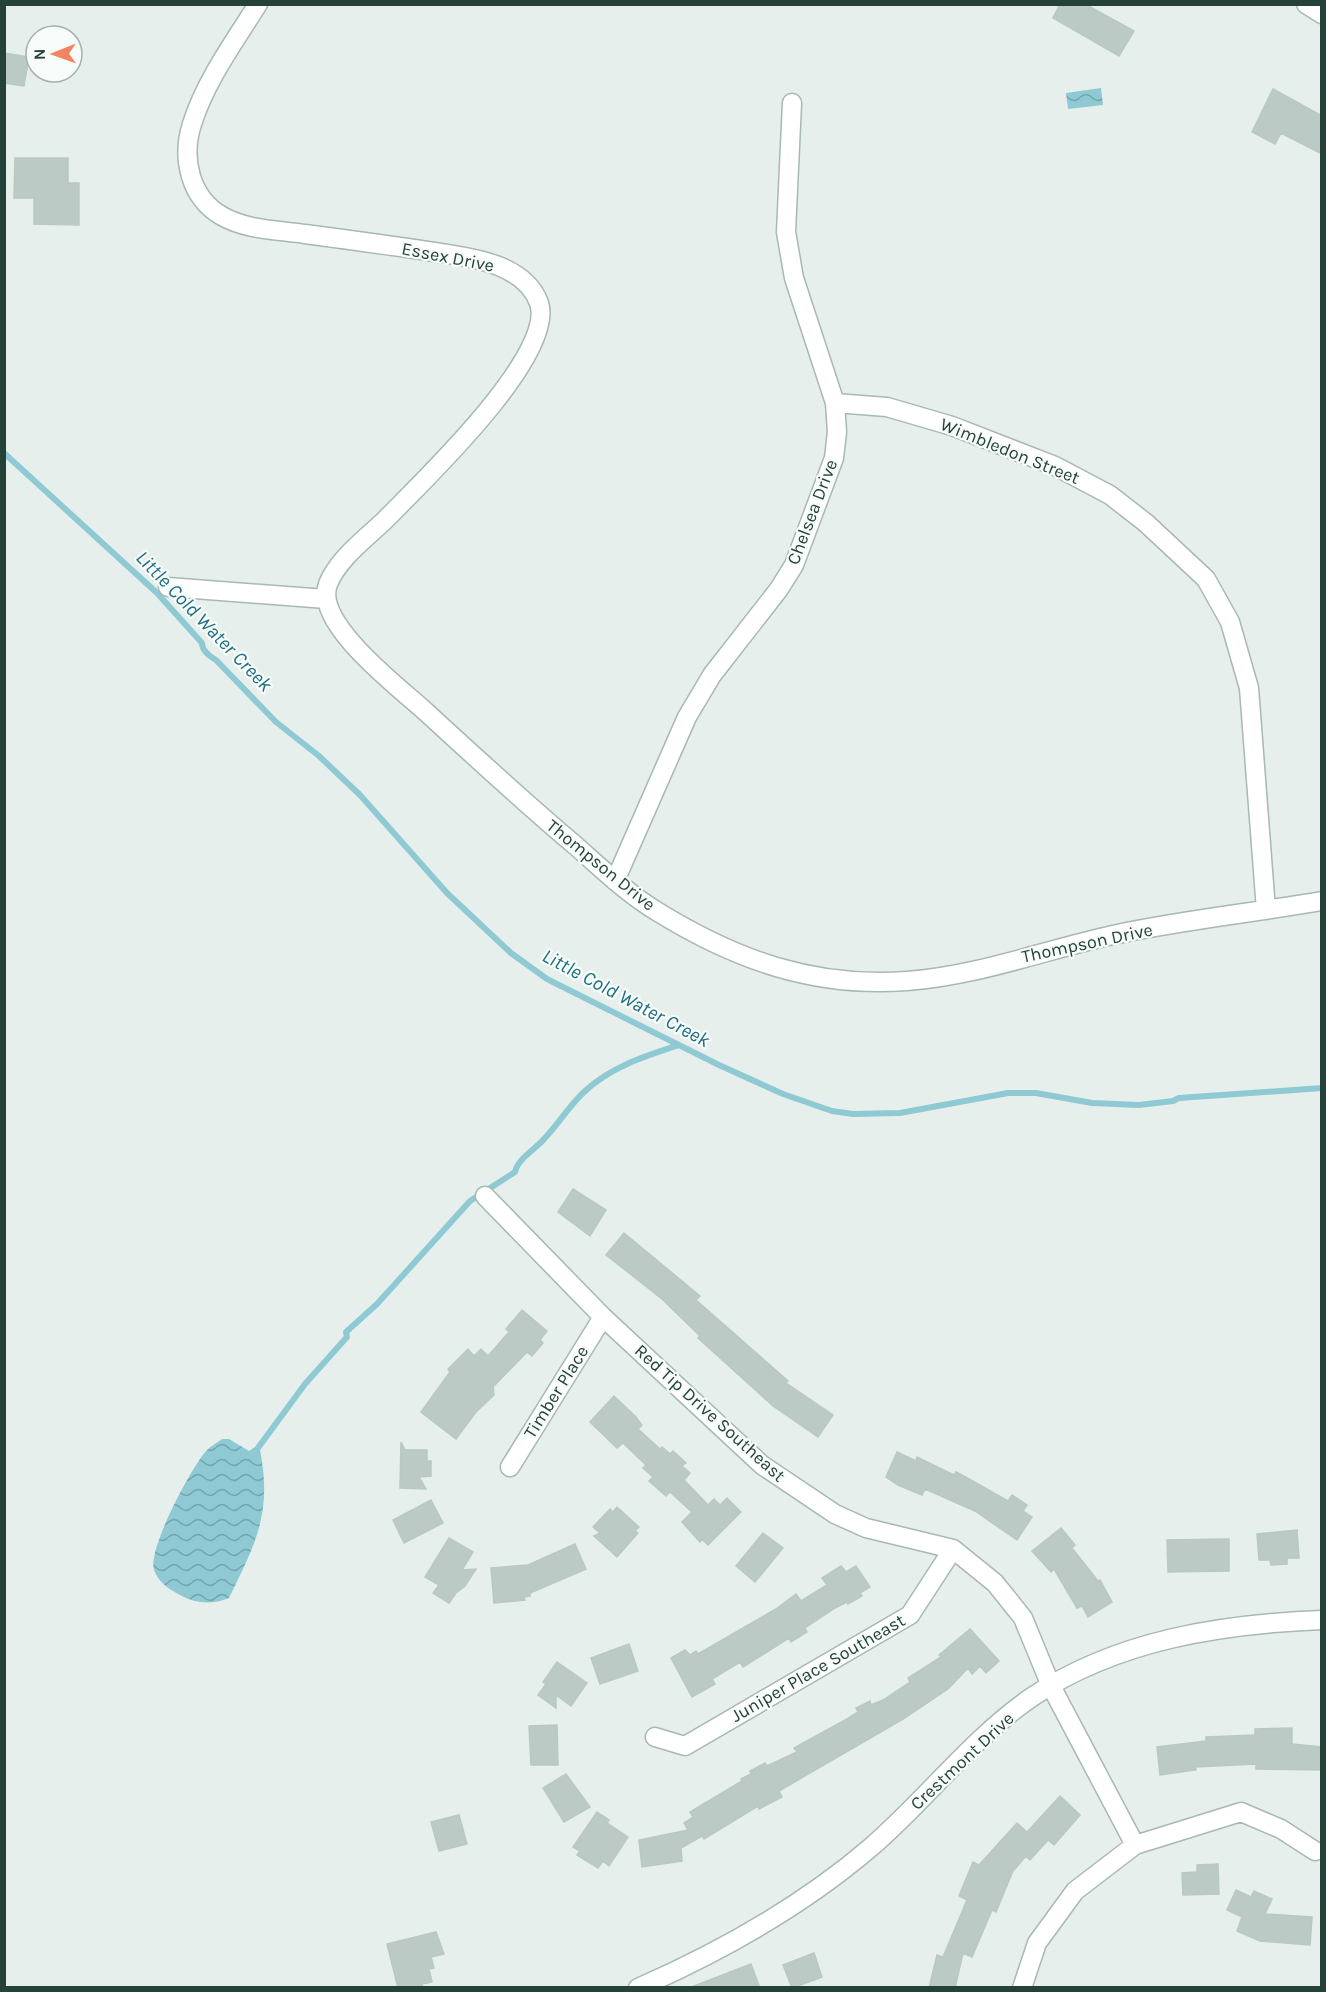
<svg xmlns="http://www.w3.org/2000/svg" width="1326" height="1992" viewBox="0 0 1326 1992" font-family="Karla,sans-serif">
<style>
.water{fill:url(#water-waves)}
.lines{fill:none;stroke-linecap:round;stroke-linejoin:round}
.stream{stroke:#8ec9d4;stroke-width:6}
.building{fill:#bbcac4;stroke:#b8c9c2;stroke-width:1.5}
.minor-casing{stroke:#a8b8b2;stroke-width:21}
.minor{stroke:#fff;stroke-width:18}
.labels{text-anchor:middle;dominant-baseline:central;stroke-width:4.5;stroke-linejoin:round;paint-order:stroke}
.street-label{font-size:18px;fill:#24423a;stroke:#f7fbf9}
.water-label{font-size:20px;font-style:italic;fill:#1c6f80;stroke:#f7fbf9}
</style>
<defs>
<pattern id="water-waves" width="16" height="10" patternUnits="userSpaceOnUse" patternTransform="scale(1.5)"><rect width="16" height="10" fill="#8ec9d4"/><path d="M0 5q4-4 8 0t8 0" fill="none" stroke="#74a5ad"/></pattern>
</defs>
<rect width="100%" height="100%" fill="#e6efeb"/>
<path class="water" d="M 1101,88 L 1103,105 L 1068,109 L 1066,93 Z
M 222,1439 L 229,1439 L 249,1451 L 259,1445 C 273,1511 257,1541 229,1598 C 212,1605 196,1604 180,1595 C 169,1589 159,1583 154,1570 C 147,1550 192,1466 207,1450 C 211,1446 218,1442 222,1439 Z"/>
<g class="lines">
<path class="stream" d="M 4,453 L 157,593 L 202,643 C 202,651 209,656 216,660 L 276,722 L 319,756 L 360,795 L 447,893 L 511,953 L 547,979 L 719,1065 L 783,1094 L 832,1111 L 853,1114 L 900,1113 L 1008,1093 L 1036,1093 L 1092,1103 L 1139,1105 L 1173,1101 L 1179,1098 L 1322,1088
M 255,1452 L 305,1384 L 347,1337 L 346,1332 L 377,1304 L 470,1201 L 515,1172 C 518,1158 536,1149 545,1138 C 559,1123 569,1106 584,1092 C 610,1067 645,1056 679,1045"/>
</g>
<path class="building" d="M 1060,4 L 1085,4 L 1134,31 L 1119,56 L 1053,18 Z
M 4,53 L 29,57 L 24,86 L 4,83 Z
M 1273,89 L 1322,116 L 1322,154 L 1281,133 L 1275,144 L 1252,132 Z
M 15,158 L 68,158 L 68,183 L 79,183 L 79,225 L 34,224 L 34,198 L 14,198 Z
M 573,1189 L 606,1210 L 590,1236 L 558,1212 Z
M 624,1233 L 700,1296 L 696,1300 L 788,1381 L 786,1383 L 833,1415 L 818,1437 L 773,1406 L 698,1338 L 700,1336 L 662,1299 L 606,1255 Z
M 522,1310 L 547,1331 L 540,1340 L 543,1343 L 532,1356 L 527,1352 L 493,1387 L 494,1395 L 476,1412 L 456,1439 L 421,1412 L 450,1372 L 448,1369 L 468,1349 L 474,1356 L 481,1349 L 488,1356 L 509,1332 L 506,1329 Z
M 614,1396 L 635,1416 L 642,1425 L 638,1429 L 660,1449 L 662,1447 L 670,1454 L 673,1451 L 686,1463 L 682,1466 L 690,1473 L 684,1480 L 708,1505 L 714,1499 L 720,1505 L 727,1498 L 741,1512 L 708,1545 L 702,1539 L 700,1542 L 682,1522 L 692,1512 L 670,1492 L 666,1496 L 649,1481 L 653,1477 L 643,1468 L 646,1465 L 623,1443 L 617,1448 L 590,1422 Z
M 401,1442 L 405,1450 L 427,1450 L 427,1461 L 431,1461 L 431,1476 L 419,1477 L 426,1489 L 400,1488 Z
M 897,1452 L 916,1461 L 917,1457 L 954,1475 L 956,1472 L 962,1475 L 1008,1501 L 1012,1495 L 1027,1505 L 1023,1511 L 1032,1517 L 1017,1540 L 975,1511 L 925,1489 L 922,1495 L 898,1485 L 886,1477 Z
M 431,1500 L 443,1523 L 404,1543 L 393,1520 Z
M 617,1507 L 639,1527 L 635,1531 L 638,1533 L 617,1557 L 594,1536 L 600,1533 L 593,1527 L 610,1509 L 613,1512 Z
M 1061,1528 L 1075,1545 L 1072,1548 L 1098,1581 L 1100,1580 L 1112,1602 L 1088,1617 L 1082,1606 L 1077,1608 L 1054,1569 L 1051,1572 L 1032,1551 Z
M 1297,1530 L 1299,1558 L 1287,1558 L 1287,1564 L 1271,1565 L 1270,1560 L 1259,1560 L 1257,1534 Z
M 763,1533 L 783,1548 L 755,1582 L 736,1566 Z
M 449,1538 L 473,1552 L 462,1570 L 476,1569 L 465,1586 L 456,1593 L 449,1603 L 433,1593 L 439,1585 L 425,1577 Z
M 1229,1539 L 1229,1571 L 1168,1572 L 1167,1540 Z
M 575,1544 L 586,1569 L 530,1593 L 530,1596 L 524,1597 L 525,1600 L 494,1603 L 491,1568 L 528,1565 Z
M 841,1566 L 846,1572 L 856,1566 L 870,1587 L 860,1593 L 862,1596 L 848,1604 L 847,1602 L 835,1608 L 805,1628 L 807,1632 L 791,1642 L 789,1638 L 743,1667 L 740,1662 L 712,1679 L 715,1684 L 692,1697 L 671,1658 L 685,1650 L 690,1655 L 696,1651 L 698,1654 L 776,1609 L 796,1594 L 801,1601 L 827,1585 L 822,1578 Z
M 970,1629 L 999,1661 L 986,1673 L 980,1666 L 972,1674 L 968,1668 L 948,1689 L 903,1719 L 779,1791 L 782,1797 L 759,1809 L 758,1806 L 704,1839 L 702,1836 L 681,1848 L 682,1861 L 642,1867 L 639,1840 L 688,1830 L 684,1823 L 693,1817 L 690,1812 L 742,1781 L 741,1779 L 751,1774 L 750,1771 L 765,1763 L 767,1766 L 797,1752 L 794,1748 L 847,1719 L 858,1712 L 856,1708 L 870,1701 L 871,1705 L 883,1700 L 910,1682 L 908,1678 L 941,1657 L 939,1655 Z
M 629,1644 L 638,1671 L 600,1684 L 591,1658 Z
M 557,1662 L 587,1683 L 571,1706 L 556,1695 L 556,1708 L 538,1695 L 546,1684 L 543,1682 Z
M 557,1725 L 558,1765 L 531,1765 L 529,1726 Z
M 1292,1728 L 1292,1744 L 1322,1747 L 1322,1770 L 1256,1769 L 1256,1764 L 1195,1767 L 1196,1770 L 1160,1775 L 1157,1747 L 1206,1741 L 1206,1737 L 1255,1735 L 1255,1729 Z
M 566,1774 L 590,1807 L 564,1822 L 543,1788 Z
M 1060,1796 L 1080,1815 L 1054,1845 L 1048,1840 L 1030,1860 L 1026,1856 L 1013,1871 L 996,1912 L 992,1910 L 972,1957 L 963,1953 L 955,1988 L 929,1988 L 937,1955 L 943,1957 L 967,1900 L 959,1896 L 973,1862 L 979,1865 L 1017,1823 L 1027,1832 Z
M 597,1812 L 609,1820 L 607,1823 L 628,1837 L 609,1866 L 603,1861 L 598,1868 L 577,1855 L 580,1851 L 573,1847 Z
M 459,1815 L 467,1844 L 439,1851 L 431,1822 Z
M 1218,1864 L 1219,1894 L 1183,1895 L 1182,1873 L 1197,1872 L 1197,1865 Z
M 1236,1890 L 1251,1897 L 1254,1891 L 1272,1899 L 1265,1914 L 1312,1917 L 1310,1945 L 1260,1941 L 1237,1931 L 1242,1917 L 1227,1910 Z
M 436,1932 L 444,1954 L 431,1957 L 434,1968 L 429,1969 L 432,1982 L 422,1984 L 423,1988 L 398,1988 L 387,1944 Z
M 814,1953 L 822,1977 L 792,1988 L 783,1965 Z
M 751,1964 L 760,1988 L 694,1988 L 694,1986 Z"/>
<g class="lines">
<g class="minor-casing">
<path id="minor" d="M 258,4 C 234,42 205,82 192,124 C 181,158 190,198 222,216 C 246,230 278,230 305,234 C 350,240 395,246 441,253 C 475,258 525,265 539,303 C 557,355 419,485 384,521 C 365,539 338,559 328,584 C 313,623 400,688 426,712 C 476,758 525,803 576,846 C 602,869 628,894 658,912 C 736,960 814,988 907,981 C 977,976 1045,950 1113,935 C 1182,920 1252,913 1322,901
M 1306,4 L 1322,14
M 835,403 L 887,407 L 952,426 L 1055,466 L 1110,495 L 1146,523 L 1206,579 L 1230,622 L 1249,688 L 1266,910
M 168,587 L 326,599
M 615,881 L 687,717 L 712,675 L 779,589 L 794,565 L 834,458 L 837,432 L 835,403 L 794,278 L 786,232 L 792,103
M 485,1196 L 603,1317 L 762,1465 L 835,1514 L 866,1528 L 953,1549 L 995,1583 L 1023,1618 L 1051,1686 L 1135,1845 L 1075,1891 L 1037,1943 L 1022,1988
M 510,1467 L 603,1317
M 655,1737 L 685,1746 L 910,1615 L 953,1549
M 1135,1845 L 1241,1812 L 1281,1829 L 1315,1851
M 638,1988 C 720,1952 802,1906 870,1848 C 926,1800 971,1739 1032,1697 C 1117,1640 1221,1624 1322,1620"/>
</g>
<use href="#minor" class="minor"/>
</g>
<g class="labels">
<g class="street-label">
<text transform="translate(448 257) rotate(11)">Essex Drive</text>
<text transform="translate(1010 451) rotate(22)">Wimbledon Street</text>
<text transform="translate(812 512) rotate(-69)">Chelsea Drive</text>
<text transform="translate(601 865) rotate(39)">Thompson Drive</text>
<text transform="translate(1087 943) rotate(-12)">Thompson Drive</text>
<text transform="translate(556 1392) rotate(-58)">Timber Place</text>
<text transform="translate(710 1413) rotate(42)">Red Tip Drive Southeast</text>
<text transform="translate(818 1668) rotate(-30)">Juniper Place Southeast</text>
<text transform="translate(962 1761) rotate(-43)">Crestmont Drive</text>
</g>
<g class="water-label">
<text transform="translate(204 621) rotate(46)">Little Cold Water Creek</text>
<text transform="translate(626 998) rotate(28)">Little Cold Water Creek</text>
</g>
</g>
<rect width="1326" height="1992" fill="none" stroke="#24423a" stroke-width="12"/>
<g transform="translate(54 54) rotate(269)"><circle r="28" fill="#f7fbf9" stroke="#a3b1ad" stroke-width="1.5"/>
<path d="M0-4.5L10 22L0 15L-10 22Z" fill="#f4845f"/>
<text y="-9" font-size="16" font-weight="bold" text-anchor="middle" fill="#24423a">N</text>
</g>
</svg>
